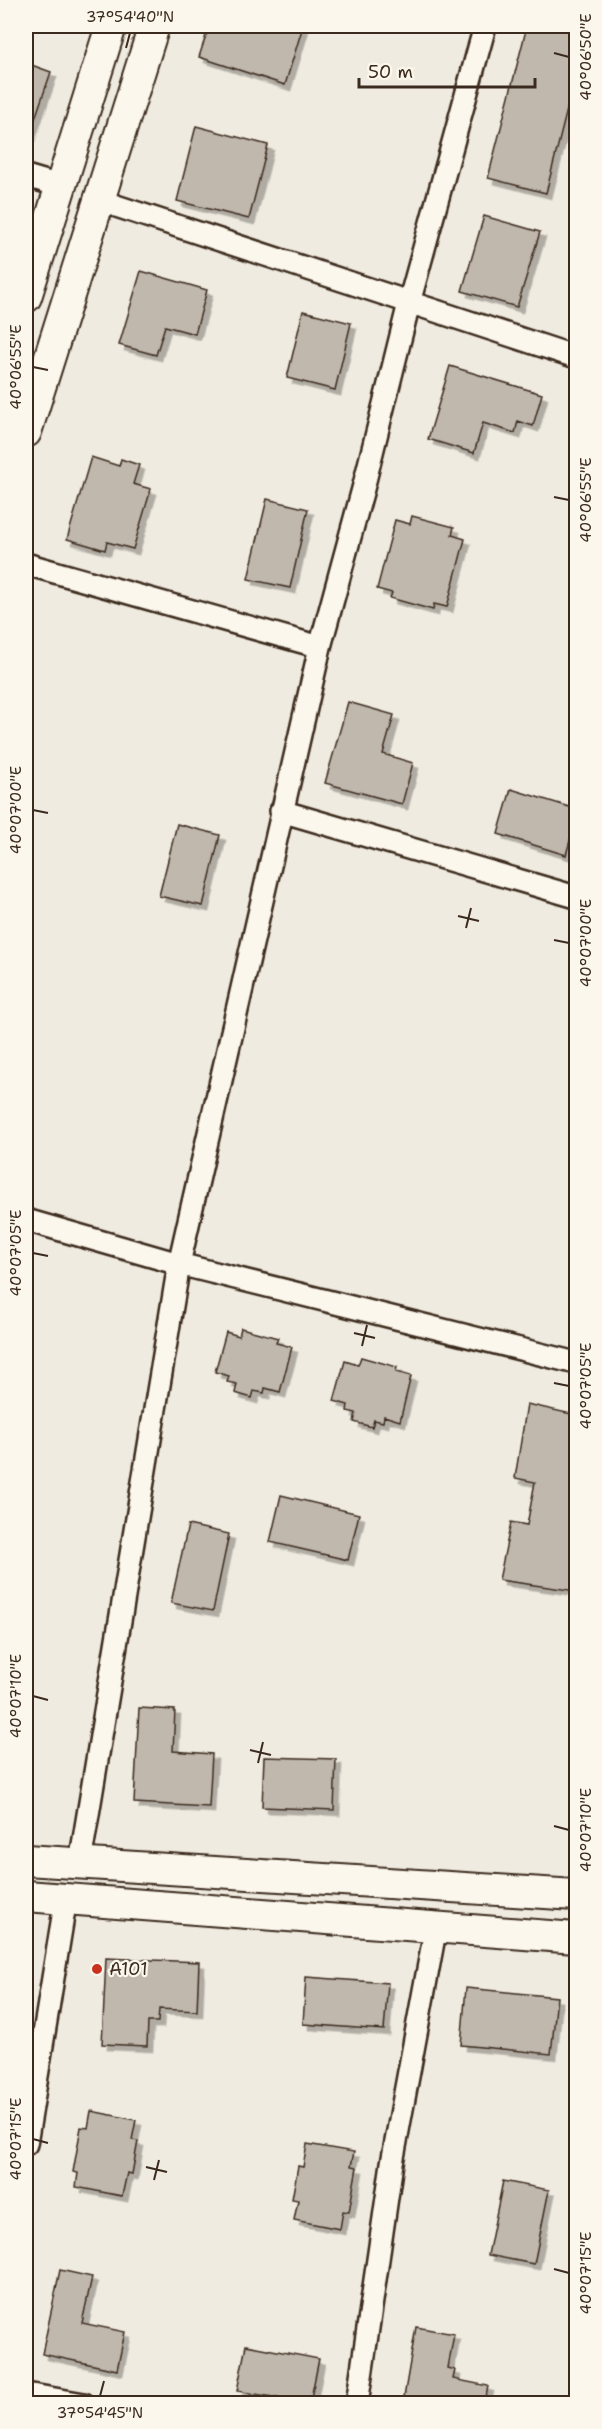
<svg xmlns="http://www.w3.org/2000/svg" width="602" height="2429" viewBox="0 0 602 2429" font-family="'Shantell Sans',sans-serif">
<style>
.building{fill:#c0b8ad;stroke:#3b2a1e;stroke-width:1.5;filter:url(#shadow)}
.lines{fill:none;stroke-linecap:round;stroke-linejoin:round}
.street-casing{stroke:#3b2a1e;stroke-width:26}
.secondary-casing{stroke:#3b2a1e;stroke-width:34}
.street{stroke:#fbf7ec;stroke-width:21}
.secondary{stroke:#fbf7ec;stroke-width:30}
.ticks{fill:none;stroke:#3b2a1e;stroke-width:2}
.poi-dot{fill:#c8321e;stroke:#fbf7ec;stroke-width:2}
.labels{text-anchor:middle;dominant-baseline:central;stroke-width:4.5;stroke-linejoin:round;paint-order:stroke}
.poi-label{font-size:18px;fill:#3b2a1e;stroke:#fbf7ec;text-anchor:start}
.neatline{fill:none;stroke:#3b2a1e;stroke-width:2}
.ticks-label{font-size:15px;text-anchor:middle;fill:#3b2a1e}
</style>
<defs>
<filter id="shadow"><feDropShadow dx="5.5" dy="5.5" stdDeviation="0" flood-color="#0004"/></filter>
</defs>
<rect width="100%" height="100%" fill="#f0ebe0"/>
<filter id="ink" filterUnits="userSpaceOnUse"><feTurbulence type="fractalNoise" baseFrequency=".0167" numOctaves="2"/><feDisplacementMap in="SourceGraphic" scale="12" xChannelSelector="R" yChannelSelector="G"/><feConvolveMatrix kernelMatrix="1 2 1 2 8 2 1 2 1" color-interpolation-filters="sRGB"/></filter>
<g filter="url(#ink)">
<path class="building" d="M 209,26 L 303,26 L 285,85 L 199,57 Z
M 527,26 L 576,26 L 576,74 L 546,193 L 488,178 Z
M 26,63 L 51,72 L 29,136 L 26,135 Z
M 196,126 L 268,145 L 249,219 L 177,201 Z
M 484,216 L 540,232 L 517,307 L 462,291 Z
M 141,271 L 207,290 L 195,334 L 165,326 L 156,355 L 119,345 Z
M 303,311 L 351,323 L 335,390 L 287,378 Z
M 450,366 L 542,394 L 533,426 L 518,421 L 515,433 L 483,423 L 474,453 L 428,439 Z
M 91,457 L 119,466 L 121,459 L 139,465 L 133,484 L 151,489 L 133,549 L 107,542 L 105,550 L 67,539 Z
M 267,499 L 308,509 L 290,588 L 248,579 Z
M 412,516 L 454,527 L 452,535 L 465,539 L 447,607 L 434,604 L 433,610 L 390,598 L 392,593 L 377,589 L 395,520 L 410,524 Z
M 348,702 L 394,715 L 383,754 L 413,763 L 402,804 L 325,783 Z
M 511,789 L 576,809 L 576,819 L 566,855 L 498,834 Z
M 177,824 L 220,835 L 203,906 L 159,896 Z
M 241,1328 L 278,1338 L 276,1343 L 292,1347 L 280,1392 L 265,1388 L 264,1393 L 254,1391 L 252,1398 L 235,1393 L 237,1384 L 227,1382 L 229,1376 L 215,1372 L 226,1332 L 239,1336 Z
M 361,1357 L 397,1367 L 396,1372 L 411,1376 L 400,1421 L 384,1416 L 383,1422 L 374,1420 L 372,1427 L 354,1422 L 356,1413 L 347,1411 L 348,1405 L 334,1401 L 345,1361 L 358,1365 Z
M 527,1404 L 576,1415 L 576,1591 L 499,1580 L 511,1522 L 527,1525 L 535,1482 L 515,1478 Z
M 281,1495 L 359,1514 L 348,1560 L 270,1542 Z
M 188,1525 L 229,1534 L 213,1611 L 171,1603 Z
M 139,1708 L 175,1710 L 173,1751 L 212,1754 L 209,1807 L 134,1803 Z
M 264,1757 L 336,1759 L 334,1810 L 262,1807 Z
M 106,1958 L 199,1962 L 197,2011 L 159,2009 L 158,2022 L 148,2022 L 147,2046 L 102,2044 Z
M 306,1977 L 388,1983 L 384,2030 L 303,2024 Z
M 466,1988 L 557,1997 L 551,2054 L 461,2045 Z
M 91,2111 L 136,2120 L 132,2140 L 138,2141 L 132,2174 L 127,2173 L 122,2196 L 76,2187 L 78,2173 L 73,2172 L 81,2127 L 88,2128 Z
M 307,2144 L 354,2152 L 351,2166 L 357,2167 L 349,2212 L 343,2211 L 340,2229 L 294,2220 L 298,2200 L 292,2199 L 298,2166 L 303,2167 Z
M 503,2181 L 549,2190 L 534,2264 L 488,2255 Z
M 60,2270 L 92,2277 L 82,2323 L 125,2332 L 117,2370 L 42,2354 Z
M 416,2327 L 454,2334 L 448,2368 L 455,2370 L 453,2379 L 488,2386 L 485,2403 L 403,2403 Z
M 246,2345 L 319,2359 L 310,2403 L 237,2391 Z"/>
<g class="lines">
<g class="street-casing">
<path id="street" d="M 26,176 L 60,186
M 98,200 L 576,357
M 26,564 L 320,647
M 281,811 L 576,897
M 26,1220 L 179,1264 L 576,1363
M 80,1863 L 179,1264 L 320,647 L 363,489 L 409,303 L 485,26
M 26,2144 L 66,1898
M 26,2394 L 84,2404
M 357,2404 L 392,2163 L 436,1926"/>
</g>
<g class="secondary-casing">
<path id="secondary" d="M 26,297 L 111,26
M 26,432 L 154,26
M 26,1860 L 576,1895
M 26,1896 L 576,1938"/>
</g>
<use href="#street" class="street"/>
<use href="#secondary" class="secondary"/>
</g>
</g>
<path class="ticks" d="M 126,48 L 130,33M 554,53 L 569,57M 33,367 L 48,370M 554,497 L 569,500M 33,810 L 48,813M 458,916 L 479,921M 466,928 L 471,908M 554,940 L 569,943M 33,1253 L 48,1256M 354,1333 L 375,1338M 362,1346 L 367,1325M 554,1383 L 569,1386M 33,1696 L 48,1700M 250,1750 L 271,1755M 258,1763 L 263,1742M 554,1826 L 569,1830M 33,2139 L 48,2143M 146,2167 L 167,2172M 154,2180 L 159,2160M 554,2269 L 569,2273M 100,2396 L 104,2381"/>
<circle class="poi-dot" cx="97" cy="1969" r="6"/>
<g class="labels">
<g class="poi-label">
<text x="109" y="1969">A101</text>
</g>
</g>
<rect width="602" height="2429" fill="none" stroke="#fbf7ec" stroke-width="66"/>
<path d="M359 78v9h176v-9" fill="none" stroke="#3b2a1e" stroke-width="3"/>
<text x="368" y="78" font-size="18" fill="#3b2a1e" stroke="#fbf7ec" stroke-width="4.5" paint-order="stroke">50 m</text>
<rect x="33" y="33" width="536" height="2363" class="neatline"/>
<g class="ticks-label">
<text x="130" y="22">37°54'40"N</text>
<text transform="translate(586 57) rotate(-90)" y="5">40°06'50"E</text>
<text transform="translate(16 367) rotate(-90)" y="5">40°06'55"E</text>
<text transform="translate(586 500) rotate(-90)" y="5">40°06'55"E</text>
<text transform="translate(16 810) rotate(-90)" y="5">40°07'00"E</text>
<text transform="translate(586 943) rotate(-90)" y="5">40°07'00"E</text>
<text transform="translate(16 1253) rotate(-90)" y="5">40°07'05"E</text>
<text transform="translate(586 1386) rotate(-90)" y="5">40°07'05"E</text>
<text transform="translate(16 1696) rotate(-90)" y="5">40°07'10"E</text>
<text transform="translate(586 1830) rotate(-90)" y="5">40°07'10"E</text>
<text transform="translate(16 2139) rotate(-90)" y="5">40°07'15"E</text>
<text transform="translate(586 2273) rotate(-90)" y="5">40°07'15"E</text>
<text x="100" y="2418">37°54'45"N</text>
</g>
</svg>
